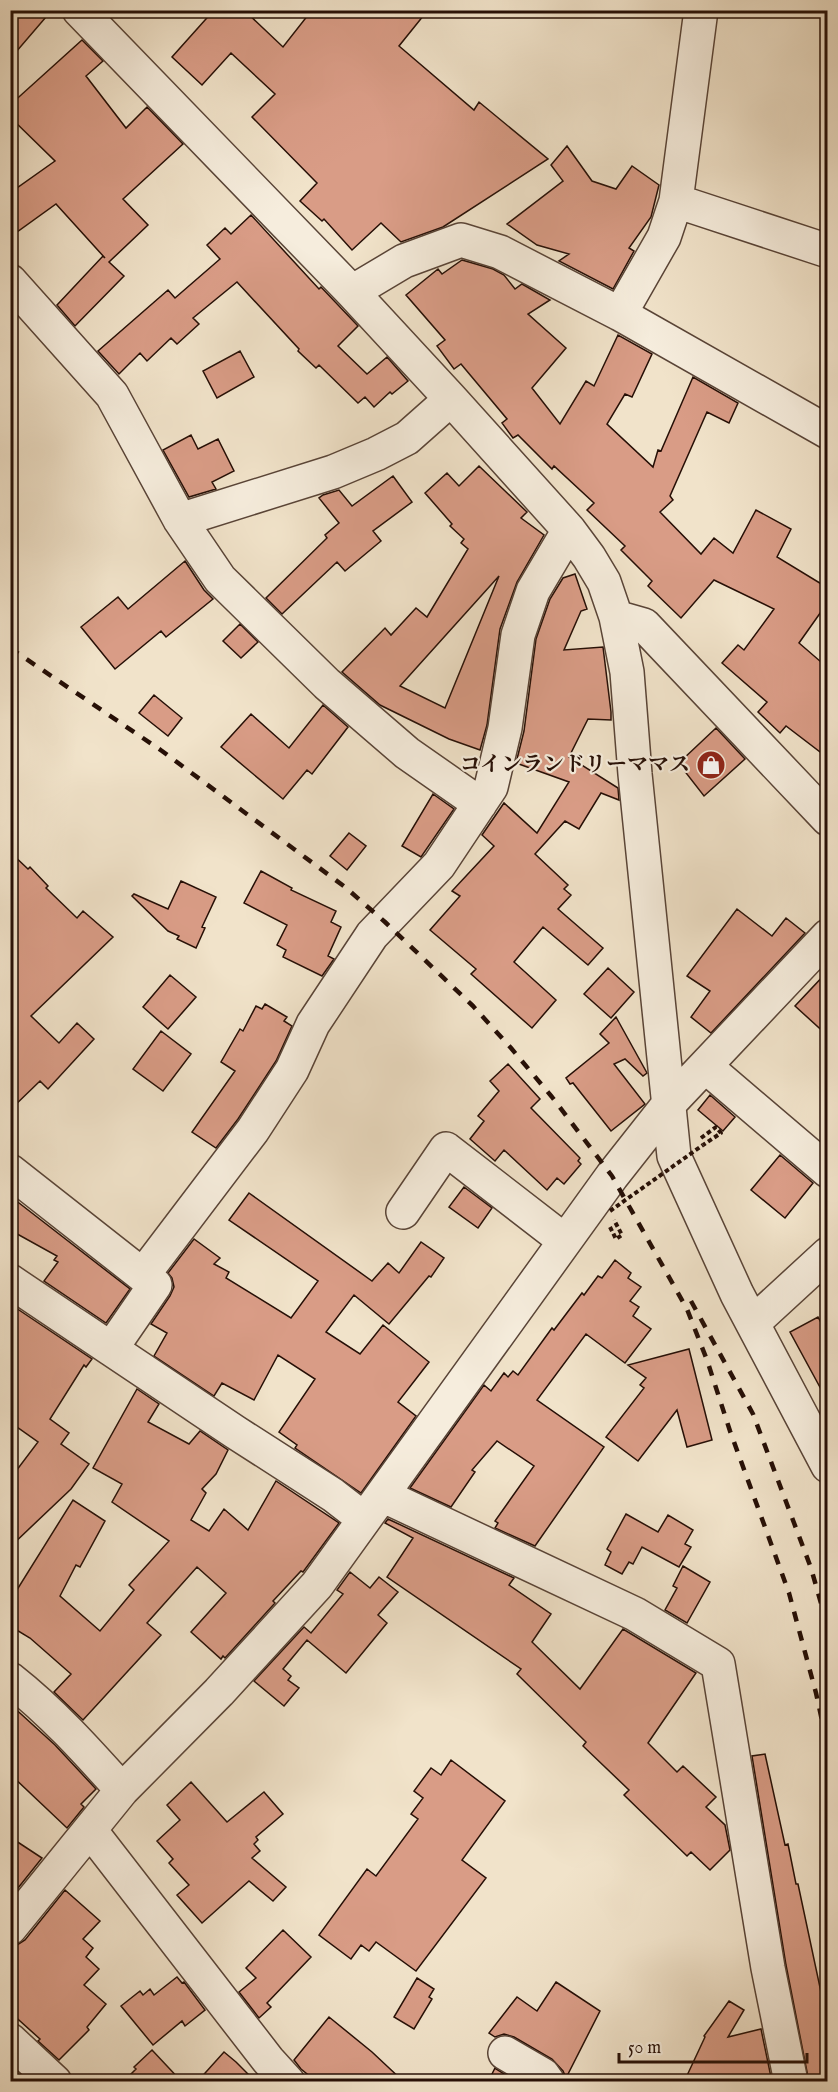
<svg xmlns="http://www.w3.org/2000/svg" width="838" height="2092" viewBox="0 0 838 2092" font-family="'IM FELL English','Noto Serif JP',serif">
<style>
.building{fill:#d99c86;stroke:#260f06;stroke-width:1.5;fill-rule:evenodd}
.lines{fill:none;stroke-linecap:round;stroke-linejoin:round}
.minor-casing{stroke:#594437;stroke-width:36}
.path{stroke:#260f06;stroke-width:4;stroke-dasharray:4.5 3;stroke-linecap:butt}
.minor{stroke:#f6eddd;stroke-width:33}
.rail{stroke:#260f06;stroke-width:4.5;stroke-dasharray:10 10;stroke-linecap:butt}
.path-bridge{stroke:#260f06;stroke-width:4;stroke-dasharray:4.5 3;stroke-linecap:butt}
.labels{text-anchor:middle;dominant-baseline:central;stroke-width:4.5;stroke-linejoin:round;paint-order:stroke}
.poi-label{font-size:21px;font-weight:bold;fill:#260f06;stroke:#f6eddd;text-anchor:end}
</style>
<rect width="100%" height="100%" fill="#f1e3ca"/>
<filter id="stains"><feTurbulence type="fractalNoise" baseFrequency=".00333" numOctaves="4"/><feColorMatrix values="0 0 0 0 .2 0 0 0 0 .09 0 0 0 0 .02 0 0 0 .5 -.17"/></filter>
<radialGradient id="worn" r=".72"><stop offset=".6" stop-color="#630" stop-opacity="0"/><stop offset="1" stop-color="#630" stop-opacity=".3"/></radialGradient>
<path class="building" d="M 10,10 L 52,10 L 10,59 Z
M 214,10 L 244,10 L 283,47 L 312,10 L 428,10 L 399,46 L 474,110 L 479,102 L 548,159 L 443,227 L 401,242 L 381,223 L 352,250 L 324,219 L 322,221 L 300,201 L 317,183 L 252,117 L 275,94 L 231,53 L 202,85 L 172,57 Z
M 82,40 L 103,61 L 86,76 L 126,128 L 147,107 L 183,144 L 123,199 L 148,225 L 109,262 L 124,276 L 75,326 L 57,305 L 103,256 L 105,258 L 56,204 L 10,237 L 10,193 L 55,161 L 10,117 L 10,105 Z
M 567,146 L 592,181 L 616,189 L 632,166 L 659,185 L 651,217 L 629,248 L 634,251 L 613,289 L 559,261 L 569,254 L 537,245 L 507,224 L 563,181 L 551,165 Z
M 251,215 L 319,289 L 321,287 L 358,326 L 338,346 L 367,374 L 387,357 L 408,381 L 392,394 L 390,392 L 374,407 L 365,397 L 358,403 L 319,365 L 316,368 L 298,351 L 299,349 L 237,282 L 193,318 L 199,324 L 177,344 L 171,338 L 147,361 L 140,353 L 119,374 L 98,351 L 168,290 L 175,298 L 220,259 L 207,245 L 225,228 L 231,234 Z
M 462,260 L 493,269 L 504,275 L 515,289 L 522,284 L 550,300 L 528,314 L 566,348 L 532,388 L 560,424 L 586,381 L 594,386 L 618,335 L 652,354 L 632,397 L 625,394 L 607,424 L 653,467 L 658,450 L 661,451 L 693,377 L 738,403 L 729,423 L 707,412 L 670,496 L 673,500 L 660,512 L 701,554 L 714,538 L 733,553 L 756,510 L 791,529 L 777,557 L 828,588 L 828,602 L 799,643 L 828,668 L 828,758 L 786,726 L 780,733 L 758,712 L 767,702 L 722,663 L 738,645 L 744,650 L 774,609 L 714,580 L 681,618 L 648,586 L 652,581 L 621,550 L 625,546 L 587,510 L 594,503 L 554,466 L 552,469 L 518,435 L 513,438 L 502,423 L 507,419 L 461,364 L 454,369 L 437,346 L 445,340 L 406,295 L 438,269 L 442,274 Z
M 240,351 L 254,377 L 217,398 L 203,371 Z
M 191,435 L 198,449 L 218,439 L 234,471 L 212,482 L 216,489 L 189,497 L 163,450 Z
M 479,466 L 527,512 L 521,518 L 544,535 L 517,582 L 500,629 L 487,725 L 480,750 L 449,739 L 380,705 L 342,672 L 385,628 L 391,635 L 416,608 L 427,617 L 468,549 L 461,543 L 464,539 L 450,526 L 452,524 L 425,493 L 447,473 L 459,486 ZM 499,576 L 445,708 L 400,686 Z
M 393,476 L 412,502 L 373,531 L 381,541 L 345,571 L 337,562 L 282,614 L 266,598 L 327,538 L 325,535 L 339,523 L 319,498 L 323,495 L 339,490 L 352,506 Z
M 185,561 L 204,590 L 213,599 L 166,637 L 161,631 L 115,669 L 81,627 L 118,597 L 128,609 Z
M 575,574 L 587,609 L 581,611 L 564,650 L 603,647 L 611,712 L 611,720 L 588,719 L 569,757 L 618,788 L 619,800 L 601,793 L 579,829 L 565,821 L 535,854 L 568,885 L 564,889 L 571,895 L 558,909 L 603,948 L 588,965 L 543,927 L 514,962 L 556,1000 L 532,1028 L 471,974 L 476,969 L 430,930 L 460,896 L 452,891 L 494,846 L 482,835 L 504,803 L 537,833 L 569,782 L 516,763 L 524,731 L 536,639 L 550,599 L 563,578 Z
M 240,624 L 258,642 L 241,658 L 223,641 Z
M 154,695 L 182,718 L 168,736 L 139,713 Z
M 323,705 L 348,727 L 312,774 L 307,770 L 283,799 L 221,747 L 251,714 L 289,748 Z
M 716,728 L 745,759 L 704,796 L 683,769 L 682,760 Z
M 433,794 L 454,809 L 421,857 L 402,846 Z
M 349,833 L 366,846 L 347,870 L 330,856 Z
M 10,852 L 28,869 L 30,867 L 48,886 L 46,888 L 77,918 L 83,911 L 113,937 L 31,1016 L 59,1043 L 77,1023 L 94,1039 L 48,1089 L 40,1081 L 10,1110 Z
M 261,871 L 292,888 L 291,890 L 336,911 L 331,922 L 341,927 L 328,956 L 334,959 L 322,976 L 283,957 L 286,950 L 277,945 L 287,925 L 244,903 Z
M 181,881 L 216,897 L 202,927 L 205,928 L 196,948 L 177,939 L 179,936 L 168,931 L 132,896 L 134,894 L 168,909 Z
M 737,909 L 772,936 L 786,918 L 805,933 L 711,1033 L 691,1017 L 710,991 L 687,976 Z
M 608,968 L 634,992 L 611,1018 L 584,994 Z
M 828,971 L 828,1036 L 795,1006 Z
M 170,975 L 196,997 L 168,1029 L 143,1007 Z
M 265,1004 L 287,1017 L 284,1021 L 292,1026 L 276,1061 L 238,1119 L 216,1148 L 192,1132 L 235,1071 L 221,1062 L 240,1029 L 243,1031 L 256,1006 L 262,1009 Z
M 616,1017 L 647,1073 L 643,1076 L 625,1059 L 614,1064 L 645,1104 L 611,1131 L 573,1083 L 570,1084 L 566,1078 L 609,1043 L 600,1034 Z
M 161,1031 L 191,1054 L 163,1091 L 133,1069 Z
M 508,1064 L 540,1099 L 531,1108 L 580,1158 L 578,1161 L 581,1164 L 564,1184 L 557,1178 L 547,1190 L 504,1150 L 495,1161 L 470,1139 L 484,1121 L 478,1116 L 499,1091 L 490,1081 Z
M 710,1095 L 735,1117 L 723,1131 L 698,1110 Z
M 780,1155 L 813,1183 L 785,1218 L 751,1190 Z
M 464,1187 L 492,1208 L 478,1228 L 449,1207 Z
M 249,1193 L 372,1281 L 388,1263 L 399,1273 L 421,1242 L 444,1258 L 431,1277 L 429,1276 L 389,1324 L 354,1295 L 326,1332 L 360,1354 L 383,1325 L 429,1362 L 398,1402 L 416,1416 L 361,1493 L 295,1448 L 297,1445 L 279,1432 L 315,1379 L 278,1355 L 254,1400 L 222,1383 L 214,1396 L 154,1356 L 167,1333 L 151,1324 L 170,1296 L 174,1287 L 172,1278 L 168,1273 L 194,1239 L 220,1258 L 214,1264 L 229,1272 L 226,1278 L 291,1318 L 318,1281 L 229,1220 Z
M 10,1196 L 130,1289 L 106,1323 L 44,1281 L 58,1262 L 54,1260 L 57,1256 L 10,1230 Z
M 615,1260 L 631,1273 L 628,1278 L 641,1287 L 630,1301 L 639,1307 L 633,1316 L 651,1329 L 625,1363 L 586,1334 L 537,1400 L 604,1447 L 535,1546 L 495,1528 L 498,1523 L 495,1521 L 534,1466 L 497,1441 L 472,1470 L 475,1472 L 451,1507 L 410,1488 L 484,1385 L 491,1391 L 504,1373 L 508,1377 L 513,1371 L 518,1375 L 552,1328 L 554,1330 L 582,1293 L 584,1295 L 598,1276 L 602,1278 Z
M 10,1304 L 92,1359 L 86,1367 L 84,1365 L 50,1419 L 69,1433 L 61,1444 L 89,1464 L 71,1489 L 10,1547 L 10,1479 L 38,1442 L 10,1422 Z
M 818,1317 L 828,1336 L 828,1402 L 790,1332 Z
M 689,1349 L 712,1440 L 687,1447 L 677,1410 L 638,1461 L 606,1437 L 644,1388 L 640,1385 L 646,1378 L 628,1365 Z
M 137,1389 L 159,1404 L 148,1422 L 189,1444 L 200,1431 L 228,1450 L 216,1474 L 202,1489 L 206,1493 L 191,1520 L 209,1531 L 224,1509 L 248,1530 L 276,1481 L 339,1523 L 303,1572 L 301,1571 L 273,1601 L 275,1603 L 225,1658 L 223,1656 L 221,1659 L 191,1632 L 226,1593 L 197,1567 L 147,1623 L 161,1635 L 83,1720 L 54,1692 L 71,1674 L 30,1638 L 10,1626 L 10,1601 L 73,1500 L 105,1521 L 80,1567 L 76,1565 L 60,1596 L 100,1631 L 134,1590 L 129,1585 L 169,1541 L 112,1502 L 122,1484 L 93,1468 Z
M 626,1514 L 658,1532 L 668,1515 L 693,1530 L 685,1544 L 691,1547 L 679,1567 L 642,1547 L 633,1564 L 629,1562 L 622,1574 L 605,1565 L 611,1552 L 607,1549 Z
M 388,1519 L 514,1578 L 509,1585 L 551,1614 L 532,1642 L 580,1689 L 623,1629 L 696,1673 L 648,1743 L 677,1772 L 683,1766 L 716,1797 L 706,1807 L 725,1825 L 730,1850 L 710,1870 L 691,1852 L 687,1856 L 624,1795 L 629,1790 L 583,1746 L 586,1742 L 517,1674 L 521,1669 L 387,1577 L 413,1538 L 385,1523 Z
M 683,1566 L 710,1582 L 687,1623 L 665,1610 L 677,1588 L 673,1586 Z
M 350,1572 L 370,1588 L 379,1577 L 398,1592 L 378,1615 L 387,1623 L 346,1673 L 307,1640 L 283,1669 L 291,1676 L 288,1680 L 299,1688 L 284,1706 L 254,1681 L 304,1627 L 311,1633 L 343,1594 L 337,1590 Z
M 10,1704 L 55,1745 L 96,1789 L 81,1804 L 84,1807 L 67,1828 L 10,1774 Z
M 765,1754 L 785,1845 L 788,1844 L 796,1884 L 798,1884 L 828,2025 L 828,2082 L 809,2082 L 786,1965 L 752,1756 Z
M 451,1760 L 505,1801 L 462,1860 L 486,1878 L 416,1971 L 376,1942 L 369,1951 L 361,1945 L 351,1959 L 319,1935 L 367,1869 L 376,1876 L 418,1819 L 411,1814 L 423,1798 L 414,1791 L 431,1768 L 441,1775 Z
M 191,1782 L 227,1822 L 264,1792 L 283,1814 L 256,1837 L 258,1840 L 254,1844 L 260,1851 L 252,1858 L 286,1887 L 273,1901 L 249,1881 L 202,1923 L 177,1895 L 189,1885 L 169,1863 L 173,1859 L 157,1841 L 180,1820 L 167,1805 Z
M 10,1837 L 42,1858 L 10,1898 Z
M 65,1890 L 100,1921 L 83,1939 L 93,1948 L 86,1957 L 99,1969 L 84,1985 L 106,2004 L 87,2027 L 89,2030 L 59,2060 L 38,2041 L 40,2039 L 10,2012 L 10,1946 L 17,1945 L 25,1940 Z
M 283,1930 L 311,1957 L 267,2003 L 271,2007 L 259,2018 L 239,1992 L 256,1978 L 246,1968 Z
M 177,1977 L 182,1983 L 184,1982 L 205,2010 L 185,2026 L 182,2021 L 153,2045 L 121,2006 L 140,1991 L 143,1995 L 150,1989 L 154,1995 Z
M 417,1978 L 434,1989 L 429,1997 L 432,1999 L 414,2029 L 394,2017 Z
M 556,1982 L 600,2011 L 566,2078 L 563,2071 L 552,2059 L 514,2037 L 504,2034 L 495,2037 L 489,2033 L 517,1997 L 537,2011 Z
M 729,2001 L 744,2010 L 728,2037 L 761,2029 L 772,2082 L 684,2082 L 705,2037 L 704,2036 Z
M 329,2017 L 372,2052 L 404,2082 L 317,2082 L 301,2069 L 294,2060 Z
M 152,2050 L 182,2082 L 123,2082 L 136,2069 L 134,2067 Z
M 224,2052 L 236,2062 L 256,2082 L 197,2082 Z
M 495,2068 L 496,2069 L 517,2082 L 488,2082 Z"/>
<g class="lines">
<g class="minor-casing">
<path id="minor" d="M 79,10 L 352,292 L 451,399 L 569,530 L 589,557 L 604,582 L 616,617 L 627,672 L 635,774 L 674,1156 L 737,1294 L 828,1466
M 676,201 L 828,251
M 10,281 L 112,395 L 180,520 L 220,579 L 327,684 L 407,753 L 480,804
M 352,292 L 404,261 L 461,240 L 500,252 L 620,314 L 828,432
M 620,314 L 664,237 L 676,201 L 701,10
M 180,520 L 333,472 L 376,454 L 407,438 L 451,399
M 616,617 L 644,625 L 828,819
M 705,1066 L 828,1171
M 10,1171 L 155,1285 L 111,1349 L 235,1432 L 333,1495 L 364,1519
M 403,1212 L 446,1149 L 565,1241
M 143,1275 L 253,1130 L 292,1070 L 313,1024 L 372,935 L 439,865 L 491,787 L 505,728 L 518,635 L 533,591 L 569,530
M 10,1281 L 111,1349
M 754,1322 L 828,1254
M 382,1495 L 635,1614 L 718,1664 L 768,1968 L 791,2082
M 10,1679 C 52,1712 87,1751 122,1790
M 90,1830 L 268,2060 L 288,2082
M 10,1928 L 122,1790 L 219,1692 L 317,1585 L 612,1176 L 668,1105 L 828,936
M 10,2040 L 55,2082
M 505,2053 L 543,2075 L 548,2082"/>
</g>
<path class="path" d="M 701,1138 L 716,1127 L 721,1133 L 703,1145
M 610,1227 L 616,1239 L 622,1235 L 614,1220"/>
<use href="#minor" class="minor"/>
<path class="rail" d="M 10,648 L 162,751 L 345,887 L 385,922 L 473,1006 L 511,1048 L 552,1097 L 612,1176 L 687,1309 L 707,1360 L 730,1431 L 789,1593 L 816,1693 L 828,1748
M 691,1301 L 753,1414 L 811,1568 L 828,1628"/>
<path class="path-bridge" d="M 610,1211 L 703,1145"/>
</g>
<defs>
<g id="shop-disc" transform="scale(1.5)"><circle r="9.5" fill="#8f2418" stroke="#f6eddd"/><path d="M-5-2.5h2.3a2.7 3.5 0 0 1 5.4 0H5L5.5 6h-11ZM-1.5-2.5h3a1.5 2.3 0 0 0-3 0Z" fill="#fff"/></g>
</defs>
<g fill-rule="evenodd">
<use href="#shop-disc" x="711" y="765"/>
</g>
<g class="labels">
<g class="poi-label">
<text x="690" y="765">コインランドリーママス</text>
</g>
</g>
<rect width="838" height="2092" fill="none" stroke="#f1e3ca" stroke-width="36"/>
<rect x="12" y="12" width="814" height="2068" fill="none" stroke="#260f06" stroke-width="3"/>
<rect x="18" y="18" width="802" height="2056" fill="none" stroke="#260f06" stroke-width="1.5"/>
<path d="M619 2053v9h188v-9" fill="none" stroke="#260f06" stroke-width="3"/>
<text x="628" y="2053" font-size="18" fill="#260f06" stroke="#f6eddd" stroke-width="4.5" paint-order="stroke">50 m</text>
<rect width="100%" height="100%" filter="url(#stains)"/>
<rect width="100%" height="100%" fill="url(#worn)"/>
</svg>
